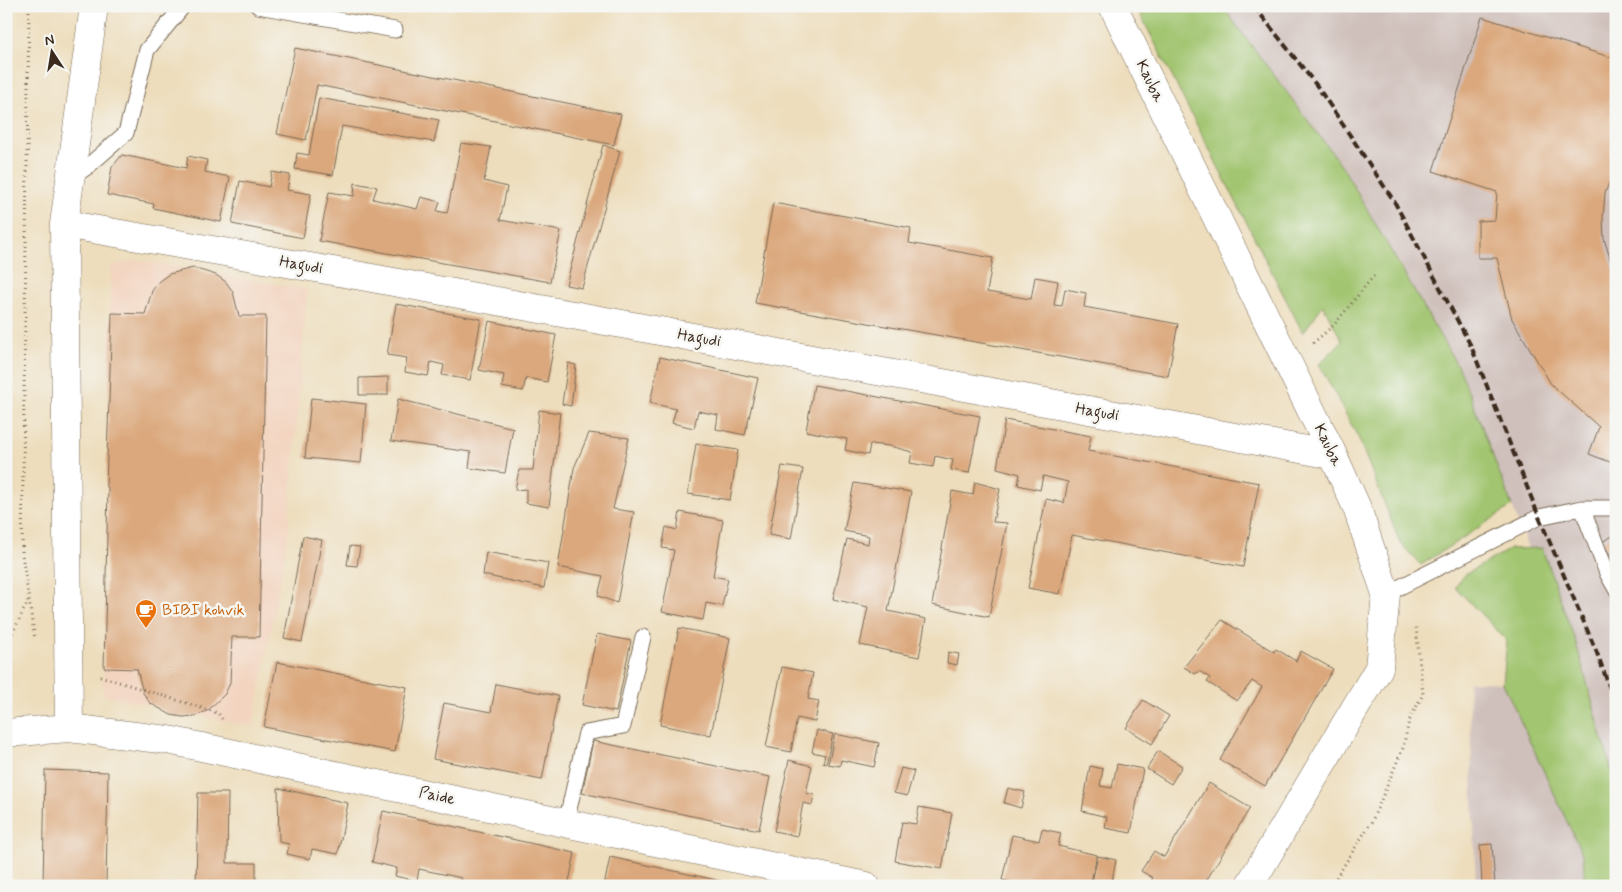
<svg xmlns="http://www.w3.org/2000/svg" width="1622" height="892" viewBox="0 0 1622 892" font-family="Mynerve,sans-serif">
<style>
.built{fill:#f3d4bf}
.industrial{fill:#cfc0bb}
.green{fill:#a1c56f;stroke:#6e7846}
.building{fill:#dba87d}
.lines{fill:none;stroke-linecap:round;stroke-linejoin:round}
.service-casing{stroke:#796955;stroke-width:17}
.minor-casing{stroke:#796955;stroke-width:29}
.path{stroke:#796955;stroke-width:3;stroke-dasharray:1 4;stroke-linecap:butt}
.service{stroke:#fff;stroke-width:15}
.minor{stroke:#fff;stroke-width:28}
.rail{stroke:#3b2a1e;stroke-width:4;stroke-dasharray:8 4;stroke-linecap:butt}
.labels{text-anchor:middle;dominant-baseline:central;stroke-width:5;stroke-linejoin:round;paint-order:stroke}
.street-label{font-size:16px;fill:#3b2a1e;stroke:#f6f6f2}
.food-label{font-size:16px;fill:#c56008;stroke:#f6f6f2;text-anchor:start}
</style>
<rect width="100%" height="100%" fill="#f6f6f2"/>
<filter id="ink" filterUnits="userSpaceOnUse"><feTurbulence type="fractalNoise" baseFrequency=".02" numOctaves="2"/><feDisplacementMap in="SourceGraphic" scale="10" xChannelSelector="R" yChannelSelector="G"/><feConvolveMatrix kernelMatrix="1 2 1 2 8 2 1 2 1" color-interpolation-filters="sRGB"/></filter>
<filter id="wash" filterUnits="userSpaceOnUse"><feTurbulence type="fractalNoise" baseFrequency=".0096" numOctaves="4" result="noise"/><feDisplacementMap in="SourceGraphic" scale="20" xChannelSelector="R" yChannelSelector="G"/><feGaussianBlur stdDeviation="1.12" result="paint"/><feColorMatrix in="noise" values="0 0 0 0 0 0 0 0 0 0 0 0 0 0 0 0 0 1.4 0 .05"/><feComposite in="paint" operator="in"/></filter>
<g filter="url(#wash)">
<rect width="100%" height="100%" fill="#edddbc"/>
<path class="built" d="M 135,260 L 307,290 L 288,535 L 253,727 L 103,695 L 111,266 Z"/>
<path class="industrial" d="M 1222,6 L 1616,6 L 1616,802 L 1532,559 L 1461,372 L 1342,166 Z
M 1469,681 L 1503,683 L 1583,856 L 1585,886 L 1476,886 Z"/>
<path class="green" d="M 1136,6 L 1222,6 L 1342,166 L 1461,372 L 1512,506 L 1421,565 L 1400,543 L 1358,437 L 1319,364 L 1342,341 L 1323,305 L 1303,333 Z
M 1542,548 L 1576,643 L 1616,787 L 1616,886 L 1585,886 L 1583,856 L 1503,683 L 1507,641 L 1455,587 L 1466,574 L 1510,549 Z"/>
<g id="blocks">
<path class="building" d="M 1482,17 L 1616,59 L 1616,166 L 1605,193 L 1603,218 L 1604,239 L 1616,277 L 1615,464 L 1589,454 L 1599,427 L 1551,384 L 1512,319 L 1497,258 L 1478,258 L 1478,221 L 1495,220 L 1497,192 L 1433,171 Z
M 295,48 L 621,114 L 614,145 L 317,85 L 306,140 L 277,134 Z
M 319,98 L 439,120 L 434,142 L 342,126 L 333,175 L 295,169 L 297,153 L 309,155 Z
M 461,143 L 491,147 L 484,181 L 507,187 L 500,220 L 561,231 L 550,282 L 319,241 L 329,192 L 354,196 L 355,183 L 377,187 L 373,199 L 417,209 L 421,197 L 440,202 L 437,211 L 447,213 Z
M 603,145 L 620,151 L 582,288 L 566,285 Z
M 122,155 L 186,168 L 188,156 L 207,160 L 205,172 L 230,177 L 221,222 L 153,208 L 154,204 L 107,195 L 112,167 Z
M 272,172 L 290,175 L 287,190 L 311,194 L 303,238 L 232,224 L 240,181 L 269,187 Z
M 773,203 L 911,228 L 909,243 L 993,258 L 987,292 L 1031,299 L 1035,277 L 1058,281 L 1054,305 L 1062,306 L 1065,289 L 1086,293 L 1084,307 L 1178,324 L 1168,376 L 755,303 Z
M 193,268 L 216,275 L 226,282 L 233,292 L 239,316 L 266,316 L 259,637 L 232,637 L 230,683 L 225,694 L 207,711 L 195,716 L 183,717 L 171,715 L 150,703 L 143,693 L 137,669 L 104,668 L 108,487 L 106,486 L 112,313 L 145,314 L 152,291 L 159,281 L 169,274 Z
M 396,304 L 481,319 L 470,380 L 442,375 L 444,365 L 431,362 L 428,376 L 405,372 L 407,358 L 387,355 Z
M 489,321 L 556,335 L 547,382 L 526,378 L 523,391 L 502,387 L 504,375 L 479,370 Z
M 660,357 L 758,378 L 745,435 L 716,429 L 718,415 L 698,411 L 694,428 L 672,423 L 676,409 L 650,403 Z
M 568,363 L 576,365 L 571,406 L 562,404 Z
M 388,377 L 388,395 L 359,395 L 359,378 Z
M 814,385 L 980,416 L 969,473 L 951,470 L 953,460 L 935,456 L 933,467 L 910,463 L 912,452 L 890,446 L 870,444 L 868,455 L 845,450 L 847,439 L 806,431 Z
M 311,398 L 366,404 L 361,463 L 305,458 Z
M 398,399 L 513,428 L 505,473 L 469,468 L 471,452 L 391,441 Z
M 539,410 L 560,413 L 549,507 L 526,503 L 526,489 L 515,490 L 519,470 L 533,470 Z
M 1005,420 L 1091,436 L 1088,451 L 1259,483 L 1243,567 L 1072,535 L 1060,594 L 1028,588 L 1046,499 L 1064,503 L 1068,482 L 1043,476 L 1040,490 L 1018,485 L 1020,474 L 997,468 Z
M 589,433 L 629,438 L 613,509 L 634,512 L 617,603 L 598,596 L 603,576 L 558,567 L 574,468 Z
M 696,444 L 738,450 L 730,500 L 688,494 Z
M 782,466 L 803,469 L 791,539 L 769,535 Z
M 975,482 L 1000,489 L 993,522 L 1007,523 L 989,617 L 932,605 L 952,491 L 973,495 Z
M 854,483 L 911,492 L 888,611 L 926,619 L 919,657 L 860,645 L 868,607 L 833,599 L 847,539 L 868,544 L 869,536 L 844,531 Z
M 680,512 L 723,520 L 713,576 L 728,579 L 722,606 L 706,603 L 703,620 L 662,612 L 674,550 L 662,548 L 666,527 L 677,530 Z
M 1616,534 L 1616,564 L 1602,542 Z
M 303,536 L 322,540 L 302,642 L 284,638 Z
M 350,546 L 360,547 L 357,566 L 347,565 Z
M 486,552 L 548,563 L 544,588 L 483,575 Z
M 1222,620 L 1274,652 L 1276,649 L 1296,661 L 1301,651 L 1333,669 L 1265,786 L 1220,760 L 1262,687 L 1252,681 L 1237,701 L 1207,682 L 1210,678 L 1199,671 L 1195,674 L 1184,667 Z
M 679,628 L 730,638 L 711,735 L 660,725 Z
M 597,634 L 631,641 L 616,712 L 582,705 Z
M 948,652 L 959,654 L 957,665 L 947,663 Z
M 277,662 L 407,687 L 395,752 L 264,727 Z
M 782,667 L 813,673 L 808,699 L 819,701 L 815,722 L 797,718 L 791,752 L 766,747 Z
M 496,684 L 558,696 L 542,780 L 433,759 L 444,703 L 491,712 Z
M 1143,700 L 1169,716 L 1152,744 L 1126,728 Z
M 817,730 L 833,734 L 826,764 L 823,763 L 825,755 L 812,752 Z
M 835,734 L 879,743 L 874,767 L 841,760 L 840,766 L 828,764 Z
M 593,741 L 770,777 L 759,830 L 582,793 Z
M 1158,751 L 1182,766 L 1171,784 L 1147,769 Z
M 789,760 L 812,766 L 806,793 L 814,795 L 812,805 L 803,803 L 797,836 L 774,831 Z
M 1117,764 L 1143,769 L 1131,833 L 1105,828 L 1107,817 L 1082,811 L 1090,766 L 1103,769 L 1100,786 L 1112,788 Z
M 901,768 L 914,771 L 907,796 L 894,793 Z
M 45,770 L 108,772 L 106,886 L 43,886 Z
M 1209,783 L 1250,808 L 1203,886 L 1148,886 L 1153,878 L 1141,871 L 1154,851 L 1164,857 Z
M 278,788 L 348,803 L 338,854 L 312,849 L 310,859 L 287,854 L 289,844 L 279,842 Z
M 1008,788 L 1025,792 L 1021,808 L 1004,803 Z
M 198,793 L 228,793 L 227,863 L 256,863 L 256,886 L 196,886 Z
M 919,807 L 952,813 L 942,869 L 895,861 L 902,822 L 916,824 Z
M 383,811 L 575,853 L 568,886 L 460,886 L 462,878 L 419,869 L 417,881 L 395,876 L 397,868 L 372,862 Z
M 1042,829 L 1061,833 L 1058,846 L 1097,855 L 1090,886 L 1028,886 L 1002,880 L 1012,835 L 1039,841 Z
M 1492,844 L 1495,886 L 1482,886 L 1480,845 Z
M 1098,856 L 1116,860 L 1111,886 L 1091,886 Z
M 610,857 L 739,885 L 739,886 L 604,886 Z"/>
</g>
</g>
<g filter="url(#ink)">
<use href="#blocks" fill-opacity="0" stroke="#796955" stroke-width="1"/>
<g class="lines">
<g class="service-casing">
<path id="service" d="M 258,6 L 395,30
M 71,178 L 87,167 L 126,133 L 147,50 L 183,6
M 1582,508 L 1607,573 L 1616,589
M 1386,594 L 1539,517 L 1582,508 L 1616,508
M 566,823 L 586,733 L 623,726 L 643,637"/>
</g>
<g class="minor-casing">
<path id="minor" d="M 1113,6 L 1333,455 L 1357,508 L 1386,594 L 1379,668 L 1249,886
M 64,224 L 350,274 L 1333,455
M 69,728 L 64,224 L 94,6
M 6,733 L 69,728 L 168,740 L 866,886"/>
</g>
<path class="path" d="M 29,6 L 22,554 L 35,640
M 1313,343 L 1334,325 L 1376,273
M 6,647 L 28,601
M 100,676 L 218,713 L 222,719
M 1331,886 L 1372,821 L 1403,748 L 1409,721 L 1423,694 L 1416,627"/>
<use href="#service" class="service"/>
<use href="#minor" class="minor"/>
<path class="rail" d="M 1254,6 L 1317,86 L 1394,201 L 1471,346 L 1539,517 L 1597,653 L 1616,705"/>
</g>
</g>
<defs>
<g id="cafe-pin" transform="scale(1.125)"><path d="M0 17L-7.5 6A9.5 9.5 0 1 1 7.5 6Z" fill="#e8710a" stroke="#f6f6f2"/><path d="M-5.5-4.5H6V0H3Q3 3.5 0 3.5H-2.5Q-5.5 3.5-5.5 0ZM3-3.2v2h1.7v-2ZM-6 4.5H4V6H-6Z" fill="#fff"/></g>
</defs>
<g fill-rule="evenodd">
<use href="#cafe-pin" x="146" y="610"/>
</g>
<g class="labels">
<g class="street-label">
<text transform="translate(1150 81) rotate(64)">Kauba</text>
<text transform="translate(301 265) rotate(10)">Hagudi</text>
<text transform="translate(699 338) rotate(10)">Hagudi</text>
<text transform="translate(1097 412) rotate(10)">Hagudi</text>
<text transform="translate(1328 445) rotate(64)">Kauba</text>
<text transform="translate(437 796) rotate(12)">Paide</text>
</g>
<g class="food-label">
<text x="162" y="610">BIBI kohvik</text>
</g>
</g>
<rect width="1622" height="892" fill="none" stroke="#f6f6f2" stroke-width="25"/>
<g transform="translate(52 52) rotate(348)" stroke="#f6f6f2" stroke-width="4" paint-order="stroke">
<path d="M0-4L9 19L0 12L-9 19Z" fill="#3b2a1e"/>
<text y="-8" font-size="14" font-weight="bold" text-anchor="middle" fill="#3b2a1e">N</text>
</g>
</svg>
